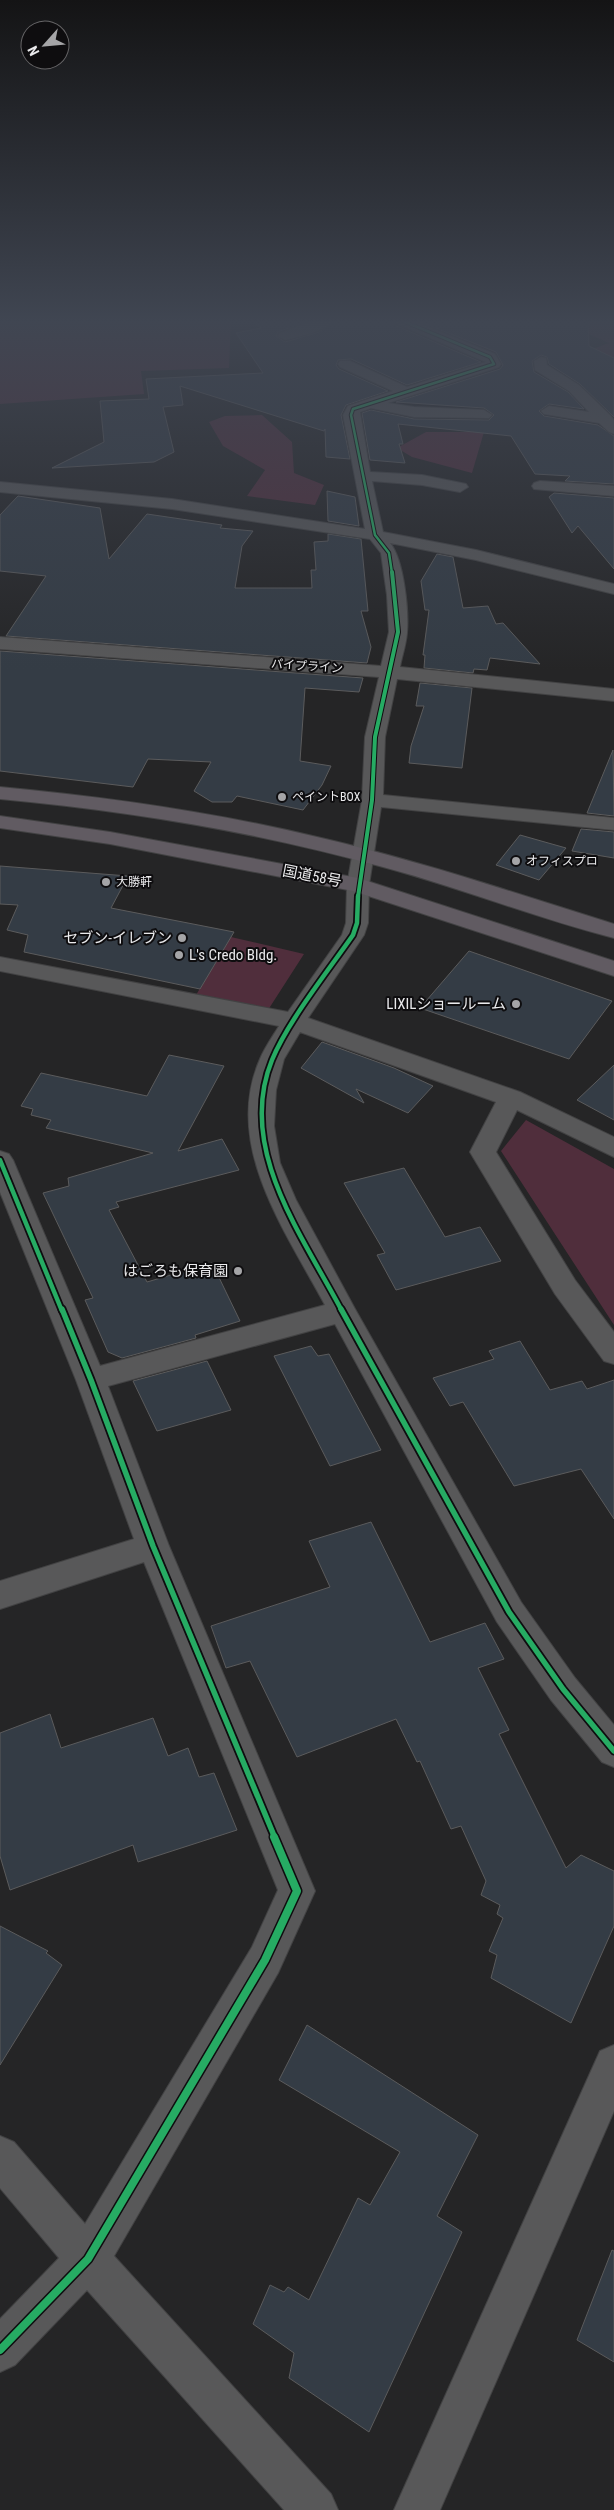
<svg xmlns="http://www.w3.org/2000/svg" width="614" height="2510" viewBox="0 0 614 2510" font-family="'Roboto Condensed','Noto Sans JP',sans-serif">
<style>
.green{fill:#502e3c}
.building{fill:#343c45;stroke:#5b5b5c}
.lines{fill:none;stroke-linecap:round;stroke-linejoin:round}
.minor-casing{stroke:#424243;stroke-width:2}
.highway-casing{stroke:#424243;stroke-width:2}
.minor{fill:#585859;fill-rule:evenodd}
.highway{fill:#615b62;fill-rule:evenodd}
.cycleway-far4-casing{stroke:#0e0d0f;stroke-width:4.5}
.cycleway-far3-casing{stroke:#0e0d0f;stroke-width:6}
.cycleway-far2-casing{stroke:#0e0d0f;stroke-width:8}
.cycleway-far1-casing{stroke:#0e0d0f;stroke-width:9}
.cycleway-casing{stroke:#0e0d0f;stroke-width:11}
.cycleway-far4{stroke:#26ab63;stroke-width:2.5}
.cycleway-far3{stroke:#26ab63;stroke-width:4}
.cycleway-far2{stroke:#26ab63;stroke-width:4.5}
.cycleway-far1{stroke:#26ab63;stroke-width:5.5}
.cycleway{stroke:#26ab63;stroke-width:8}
.poi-dot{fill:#a5a5a7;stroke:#0e0d0f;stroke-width:2}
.labels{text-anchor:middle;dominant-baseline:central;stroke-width:4;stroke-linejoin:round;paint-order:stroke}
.far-street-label{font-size:12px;fill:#eaeaec;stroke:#0e0d0f}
.far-poi-label{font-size:12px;fill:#eaeaec;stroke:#0e0d0f;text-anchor:start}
.street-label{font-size:15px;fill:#eaeaec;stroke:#0e0d0f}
.poi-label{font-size:15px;fill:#eaeaec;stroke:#0e0d0f;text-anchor:end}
</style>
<rect width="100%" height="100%" fill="#252526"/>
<path class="green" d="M 0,319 L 231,319 L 229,368 L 141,371 L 144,394 L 0,404 Z
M 554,319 L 614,319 L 614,368 L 554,363 L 609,343 Z
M 262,415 L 292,442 L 294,473 L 324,485 L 315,505 L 247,496 L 265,470 L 223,446 L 209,422 L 225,416 Z
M 426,432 L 484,432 L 472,473 L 412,457 L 397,448 Z
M 231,937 L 304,954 L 268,1010 L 196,995 Z
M 526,1120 L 614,1169 L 614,1325 L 501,1151 Z"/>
<path class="building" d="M 249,319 L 313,319 L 278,332 L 276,336 L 285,342 L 319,332 L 337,319 L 389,319 L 392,324 L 481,362 L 407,385 L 351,359 L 338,360 L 336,365 L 339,369 L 388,391 L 346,405 L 341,415 L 350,459 L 326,457 L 325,429 L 324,431 L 180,386 L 183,405 L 163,407 L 174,452 L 154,462 L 52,468 L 104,442 L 100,401 L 149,399 L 146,379 L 263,373 L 236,333 L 261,328 Z
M 413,319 L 588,319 L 589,346 L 614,358 L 614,417 L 580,384 L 549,364 L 547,357 L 541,355 L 532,361 L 534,372 L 568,392 L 584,409 L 549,404 L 539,411 L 544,416 L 598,425 L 614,436 L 614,484 L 565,481 L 570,476 L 535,474 L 511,436 L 398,424 L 403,444 L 399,444 L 405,463 L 370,460 L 362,413 L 371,410 L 414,419 L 489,420 L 494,415 L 484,408 L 396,402 L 500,369 L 503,365 L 496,352 Z
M 327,491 L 355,497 L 359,526 L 328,521 Z
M 554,493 L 614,498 L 614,569 L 578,526 L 572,533 L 549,497 Z
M 18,496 L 100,508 L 109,559 L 147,514 L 222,525 L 220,528 L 253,531 L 242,546 L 235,588 L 312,588 L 311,570 L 316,570 L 314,542 L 328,541 L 328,534 L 361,539 L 368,611 L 361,611 L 371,647 L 367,663 L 6,636 L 46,576 L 0,571 L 0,515 Z
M 437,554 L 453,557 L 463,608 L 488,606 L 496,624 L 503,623 L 540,664 L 490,658 L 487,670 L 474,669 L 473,673 L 424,668 L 425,655 L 423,655 L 429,610 L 425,610 L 421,581 Z
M 0,651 L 363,678 L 359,692 L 305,688 L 300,761 L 331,766 L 322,785 L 303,810 L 237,796 L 232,802 L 212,802 L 194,791 L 211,762 L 148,759 L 133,787 L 0,771 Z
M 420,683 L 472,688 L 462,768 L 409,763 L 411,746 L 424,706 L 416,706 Z
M 613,750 L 614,816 L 587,813 Z
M 581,829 L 614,832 L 614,858 L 572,851 Z
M 520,835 L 566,848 L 539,880 L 496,865 Z
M 0,866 L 128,876 L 111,908 L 234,932 L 200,989 L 24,952 L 28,935 L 7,930 L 18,905 L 0,904 Z
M 469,951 L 612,1001 L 569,1059 L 420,1008 Z
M 322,1042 L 394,1068 L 433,1086 L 408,1113 L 356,1089 L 364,1103 L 301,1068 Z
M 169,1055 L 224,1066 L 178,1151 L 222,1139 L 239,1170 L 116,1202 L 119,1207 L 109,1210 L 147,1282 L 212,1263 L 240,1321 L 195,1335 L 196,1338 L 122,1358 L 108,1352 L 85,1300 L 93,1298 L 43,1193 L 69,1186 L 68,1178 L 153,1153 L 46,1128 L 51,1120 L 31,1115 L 33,1109 L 21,1106 L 41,1073 L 147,1096 Z
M 614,1065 L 614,1120 L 577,1100 Z
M 404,1168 L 445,1237 L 480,1227 L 501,1261 L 396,1290 L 377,1255 L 385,1253 L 344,1183 Z
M 520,1341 L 550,1390 L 582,1381 L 587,1389 L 614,1380 L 614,1519 L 581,1469 L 514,1486 L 463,1402 L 450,1406 L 433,1378 L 494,1359 L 489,1351 Z
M 311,1346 L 318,1356 L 329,1354 L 381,1450 L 330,1466 L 274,1356 Z
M 207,1361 L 231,1410 L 157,1431 L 133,1381 Z
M 371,1522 L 430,1642 L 485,1623 L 504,1659 L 478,1668 L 509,1730 L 499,1734 L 566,1868 L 581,1855 L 614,1871 L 614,1926 L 571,2023 L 491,1978 L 497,1955 L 489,1951 L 503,1918 L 497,1914 L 500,1905 L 481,1895 L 486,1881 L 461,1826 L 451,1829 L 420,1761 L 417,1762 L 396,1719 L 297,1757 L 250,1661 L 226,1668 L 211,1626 L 330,1587 L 309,1541 Z
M 50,1714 L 61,1748 L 153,1718 L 168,1756 L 188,1748 L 199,1777 L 214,1773 L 237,1830 L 138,1862 L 133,1845 L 10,1890 L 0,1856 L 0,1733 Z
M 0,1926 L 48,1951 L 46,1953 L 62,1965 L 0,2065 Z
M 307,2025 L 478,2135 L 437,2216 L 462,2232 L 369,2432 L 289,2378 L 294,2353 L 253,2324 L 270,2285 L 284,2292 L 288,2287 L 309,2300 L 358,2198 L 370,2205 L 400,2152 L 279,2080 Z
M 612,2250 L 614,2251 L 614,2362 L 577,2340 Z"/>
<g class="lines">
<g class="minor-casing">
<path id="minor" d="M 318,319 L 335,319 C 324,332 301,336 285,340 L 278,336 L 280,333 Z
M 391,319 L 409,319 L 495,354 L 501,364 L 499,367 L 388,403 L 414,407 L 484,410 L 492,415 L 489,418 L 414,417 L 371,408 L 360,412 L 370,472 L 422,475 L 466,484 L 468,487 L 460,492 L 422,485 L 372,481 L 383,532 L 476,550 L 614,584 L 614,594 L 476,560 L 390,543 C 404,560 409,611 407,633 C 406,645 402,656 400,667 L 614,689 L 614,701 L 397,679 L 385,737 L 383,795 L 614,818 L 614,830 L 381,807 L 369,885 L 368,923 L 364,935 L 308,1018 L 520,1092 L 614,1137 L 614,1157 L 517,1110 L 496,1152 L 575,1280 L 614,1332 L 614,1364 L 604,1361 L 555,1294 L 470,1152 L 496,1102 L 300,1032 L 284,1059 L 276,1090 L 274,1126 L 280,1163 L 296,1200 L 355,1309 L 521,1602 L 575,1678 L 614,1725 L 614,1767 L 602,1762 L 551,1700 L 497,1622 L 335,1324 L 108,1386 L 169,1546 L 315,1891 L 278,1973 L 114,2256 L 331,2494 L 338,2510 L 284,2510 L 87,2290 L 15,2365 L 0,2372 L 0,2319 L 59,2258 L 0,2188 L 0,2136 L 14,2142 L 85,2224 L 252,1947 L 278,1890 L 144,1562 L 0,1609 L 0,1581 L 134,1539 L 76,1380 L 0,1192 L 0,1151 L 9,1154 L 13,1160 L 100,1366 L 325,1305 C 286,1232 222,1145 260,1059 C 265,1047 273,1036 279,1026 L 0,971 L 0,957 L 288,1012 L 342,935 L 346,923 L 347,885 L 362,800 L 365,737 L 379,677 L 0,649 L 0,637 L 381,666 L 389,632 L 387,595 L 381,553 L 370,539 L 172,509 L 0,492 L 0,482 L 172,499 L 365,529 L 343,415 L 348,406 L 393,391 L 340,367 L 338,364 L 340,361 L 350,361 L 407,387 L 486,362 L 393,322 Z
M 541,357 L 546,358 L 547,365 L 579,385 L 611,416 L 614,420 L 614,434 L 609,432 L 599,423 L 544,414 L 541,411 L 549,406 L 589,412 L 569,391 L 535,370 L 534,361 Z
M 540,481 L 614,486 L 614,496 L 534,489 L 532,486 L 534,483 Z
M 614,2045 L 614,2111 L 440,2510 L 394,2510 L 600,2051 Z"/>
</g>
<g class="highway-casing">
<path id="highway" d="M 0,787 C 107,797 213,812 317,837 C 417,860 515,893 614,924 L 614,938 C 536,918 461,888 383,867 C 257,832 130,811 0,799 Z
M 0,816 L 110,832 L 358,878 L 614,961 L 614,976 L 353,891 L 110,844 L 0,828 Z"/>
</g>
<use href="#minor" class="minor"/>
<use href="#highway" class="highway"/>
<g class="cycleway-far4-casing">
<path id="cycleway-far4" d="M 392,573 L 389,553 L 375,535 L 351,415 L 353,409 L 494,364 L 490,357 L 398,319"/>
</g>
<g class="cycleway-far3-casing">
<path id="cycleway-far3" d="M 358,897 L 372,800 L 375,737 L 398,632 L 392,572"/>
</g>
<g class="cycleway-far2-casing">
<path id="cycleway-far2" d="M 0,1160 L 62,1311
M 342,1311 C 302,1235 236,1148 272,1060 C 288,1021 328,971 353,935 L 357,923 L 358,896"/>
</g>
<g class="cycleway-far1-casing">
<path id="cycleway-far1" d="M 62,1309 L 91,1380 L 153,1546 L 275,1838
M 341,1309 L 509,1612 L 563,1689 L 614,1751"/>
</g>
<g class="cycleway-casing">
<path id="cycleway" d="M 0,2350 L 88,2259 L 265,1960 L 297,1891 L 274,1837"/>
</g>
<use href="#cycleway-far4" class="cycleway-far4"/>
<use href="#cycleway-far3" class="cycleway-far3"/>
<use href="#cycleway-far2" class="cycleway-far2"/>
<use href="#cycleway-far1" class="cycleway-far1"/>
<use href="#cycleway" class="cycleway"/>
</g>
<linearGradient id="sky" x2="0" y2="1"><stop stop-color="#141415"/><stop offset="0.48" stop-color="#404652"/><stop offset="1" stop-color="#404652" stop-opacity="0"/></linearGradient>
<rect width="614" height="670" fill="url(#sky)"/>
<g class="poi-dot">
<circle cx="282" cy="797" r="5"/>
<circle cx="516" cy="861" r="5"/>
<circle cx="106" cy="882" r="5"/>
<circle cx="182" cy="938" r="5"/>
<circle cx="179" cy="955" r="5"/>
<circle cx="516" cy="1004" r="5"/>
<circle cx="238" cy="1271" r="5"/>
</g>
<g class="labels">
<g class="far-street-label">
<text transform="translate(307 666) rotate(4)">パイプライン</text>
</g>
<g class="far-poi-label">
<text x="292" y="797">ペイントBOX</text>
<text x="526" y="861">オフィスプロ</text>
<text x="116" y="882">大勝軒</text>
</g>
<g class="street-label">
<text transform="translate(312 876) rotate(11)">国道58号</text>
</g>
<g class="poi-label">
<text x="172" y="938">セブン-イレブン</text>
<text x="189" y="955" text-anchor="start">L's Credo Bldg.</text>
<text x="506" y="1004">LIXILショールーム</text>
<text x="228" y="1271">はごろも保育園</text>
</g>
</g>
<g transform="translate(45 45) rotate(243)"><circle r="24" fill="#0e0d0f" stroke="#666567"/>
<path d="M0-4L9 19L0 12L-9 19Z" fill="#a5a5a7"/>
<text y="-8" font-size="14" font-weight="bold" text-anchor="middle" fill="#eaeaec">N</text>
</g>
</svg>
